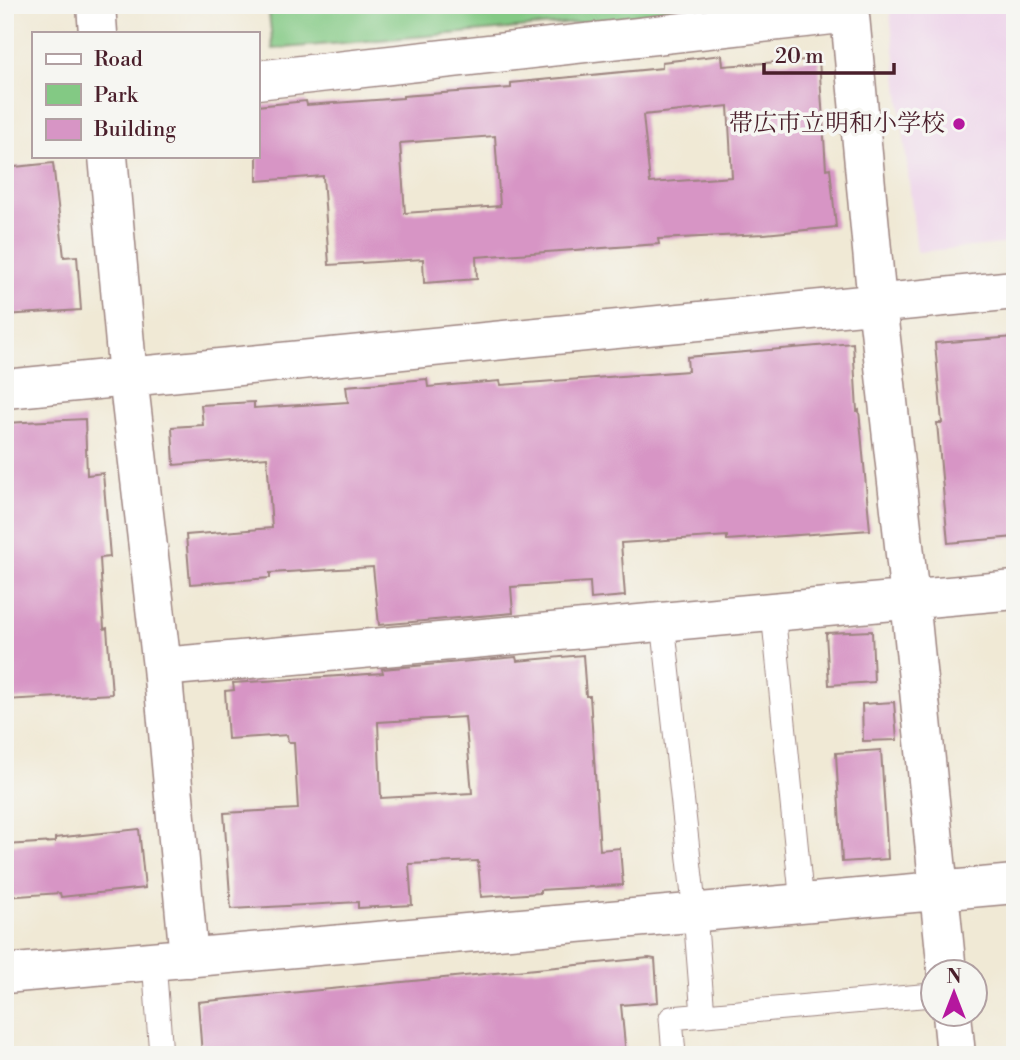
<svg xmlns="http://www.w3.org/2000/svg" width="1020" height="1060" viewBox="0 0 1020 1060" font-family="'Libre Bodoni','Noto Serif JP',serif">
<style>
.built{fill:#edd1e9}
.green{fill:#83c984;stroke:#667458;stroke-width:2}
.building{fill:#d795c5;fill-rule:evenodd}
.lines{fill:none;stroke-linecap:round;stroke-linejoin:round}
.service-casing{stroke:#9d8480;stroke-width:25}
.minor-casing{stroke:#9d8480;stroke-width:41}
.service{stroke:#fff;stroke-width:23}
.minor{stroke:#fff;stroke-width:38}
.poi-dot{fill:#b5179e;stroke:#f6f6f2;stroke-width:2.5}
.labels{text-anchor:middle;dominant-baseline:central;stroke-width:7;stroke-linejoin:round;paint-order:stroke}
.poi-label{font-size:24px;fill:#4a1f2b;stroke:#f6f6f2;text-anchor:end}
</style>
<rect width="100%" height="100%" fill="#f6f6f2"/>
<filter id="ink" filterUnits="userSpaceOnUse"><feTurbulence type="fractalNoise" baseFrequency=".0143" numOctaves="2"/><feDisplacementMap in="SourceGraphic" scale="14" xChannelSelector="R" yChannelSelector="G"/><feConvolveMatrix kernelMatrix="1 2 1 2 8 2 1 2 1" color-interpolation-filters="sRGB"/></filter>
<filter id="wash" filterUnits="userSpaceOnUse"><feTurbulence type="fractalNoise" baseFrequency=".00686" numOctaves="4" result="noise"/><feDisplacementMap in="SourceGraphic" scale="28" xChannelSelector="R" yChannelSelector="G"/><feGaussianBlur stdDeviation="1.57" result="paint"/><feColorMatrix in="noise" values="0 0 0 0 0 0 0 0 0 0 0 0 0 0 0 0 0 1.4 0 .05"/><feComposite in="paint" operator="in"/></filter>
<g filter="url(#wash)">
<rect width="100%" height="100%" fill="#f0e9d5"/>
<path class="built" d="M 889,5 L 1015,5 L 1015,243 L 917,252 Z"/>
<path class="green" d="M 268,5 L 790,5 L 273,49 Z"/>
<g id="blocks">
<path class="building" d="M 722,55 L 723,66 L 819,59 L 826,169 L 830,168 L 836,227 L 764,234 L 658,239 L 659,244 L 476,257 L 477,279 L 424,283 L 423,259 L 329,265 L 323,176 L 257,181 L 257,106 L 306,101 L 307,105 L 403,98 L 403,96 L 511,88 L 511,83 L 662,68 L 662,62 ZM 728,106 L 732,177 L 650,183 L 643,115 ZM 495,136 L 500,206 L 405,213 L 400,143 Z
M 53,163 L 64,257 L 77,256 L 81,310 L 5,315 L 5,168 Z
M 1015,337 L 1015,537 L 948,543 L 937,423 L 942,423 L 935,343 Z
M 853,343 L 857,411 L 859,410 L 870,530 L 727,540 L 727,536 L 621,543 L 625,596 L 591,599 L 590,582 L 511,587 L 513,613 L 379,625 L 373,567 L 270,573 L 270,578 L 190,584 L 186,535 L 272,528 L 267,457 L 174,465 L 172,427 L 203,425 L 201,405 L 254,402 L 254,408 L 348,402 L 346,386 L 427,379 L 428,387 L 500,381 L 501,385 L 688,371 L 687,357 Z
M 85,419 L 87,475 L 103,473 L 110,557 L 100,558 L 104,629 L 107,628 L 112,694 L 5,700 L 5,423 Z
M 872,631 L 874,682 L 829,685 L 826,633 Z
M 583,655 L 586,696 L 590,696 L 600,850 L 620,848 L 623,885 L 540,890 L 540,893 L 481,897 L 478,861 L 409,864 L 412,905 L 358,908 L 358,902 L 231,909 L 224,813 L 298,809 L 294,742 L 288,742 L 287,735 L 228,739 L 225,691 L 234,690 L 233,683 L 383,673 L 382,669 L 516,657 L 517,661 ZM 465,717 L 472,793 L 381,798 L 378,722 Z
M 894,702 L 897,740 L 863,741 L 862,704 Z
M 881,750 L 888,859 L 842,862 L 836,753 Z
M 139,829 L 145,888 L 61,897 L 60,893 L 5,897 L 5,845 L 55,842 L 55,838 Z
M 649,958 L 655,959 L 658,1002 L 621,1005 L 626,1055 L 202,1055 L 198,1002 Z"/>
</g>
</g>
<g filter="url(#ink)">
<use href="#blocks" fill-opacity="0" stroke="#9d8480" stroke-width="2"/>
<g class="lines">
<g class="service-casing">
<path id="service" d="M 773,612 L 802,904
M 663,622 L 695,914 L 703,1015
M 154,961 L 161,1055
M 674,1055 L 671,1018 L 932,995"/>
</g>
<g class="minor-casing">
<path id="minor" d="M 96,5 L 98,33
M 849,5 L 877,303 L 910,599 L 947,972
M 257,80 L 850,13
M 108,156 L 128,377 L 162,667 L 189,958
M 5,389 L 1015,290
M 162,667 L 1015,590
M 5,974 L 1015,884
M 952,1014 L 956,1055"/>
</g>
<use href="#service" class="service"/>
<use href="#minor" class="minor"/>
</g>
</g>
<circle class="poi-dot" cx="959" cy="124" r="7"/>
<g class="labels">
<g class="poi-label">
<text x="945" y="124">帯広市立明和小学校</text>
</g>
</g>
<rect width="1020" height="1060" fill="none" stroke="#f6f6f2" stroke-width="28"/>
<rect x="32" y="32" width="228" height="126" fill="#f6f6f2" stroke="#b1a0a2" stroke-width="2"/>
<rect x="46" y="54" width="35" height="10" fill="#ffffff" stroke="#b1a0a2" stroke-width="2"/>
<text x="94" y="66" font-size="21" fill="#4a1f2b">Road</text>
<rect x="46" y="84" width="35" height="21" fill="#83c984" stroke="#b1a0a2" stroke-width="2"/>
<text x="94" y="102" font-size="21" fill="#4a1f2b">Park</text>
<rect x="46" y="119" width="35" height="21" fill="#d795c5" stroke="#b1a0a2" stroke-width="2"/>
<text x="94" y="136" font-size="21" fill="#4a1f2b">Building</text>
<g transform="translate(954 993)"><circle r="33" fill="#f6f6f2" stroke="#b1a0a2" stroke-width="2"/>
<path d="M0-5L12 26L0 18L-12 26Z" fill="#b5179e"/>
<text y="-10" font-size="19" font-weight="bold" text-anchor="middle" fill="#4a1f2b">N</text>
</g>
<path d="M764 63v10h130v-10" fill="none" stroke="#4a1f2b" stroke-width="3.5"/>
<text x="775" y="63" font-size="21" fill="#4a1f2b" stroke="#f6f6f2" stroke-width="5" paint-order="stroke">20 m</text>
</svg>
